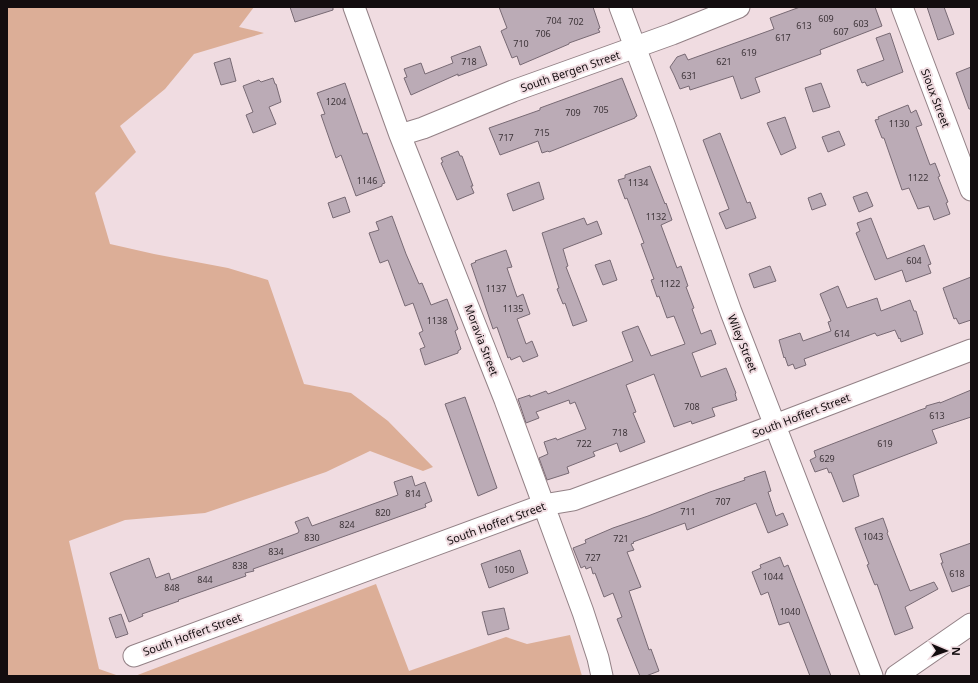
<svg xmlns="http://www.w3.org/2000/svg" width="978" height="683" viewBox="0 0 978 683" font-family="'Noto Sans',sans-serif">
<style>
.green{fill:#dcae97}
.building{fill:#bbabb6;stroke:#786a74}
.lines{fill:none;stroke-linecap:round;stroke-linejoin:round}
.minor-casing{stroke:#938186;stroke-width:23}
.minor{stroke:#fff;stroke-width:21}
.labels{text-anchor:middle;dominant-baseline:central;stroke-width:4;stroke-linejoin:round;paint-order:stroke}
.number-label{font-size:9px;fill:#3d3439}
.street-label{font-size:11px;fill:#130d0f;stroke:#f0dce1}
</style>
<rect width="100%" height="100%" fill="#f0dce1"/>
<path class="green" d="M 7,7 L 254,7 L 239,27 L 264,33 L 194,54 L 165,89 L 120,126 L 136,152 L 95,193 L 110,244 L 154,254 L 228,268 L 268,280 L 304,384 L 351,393 L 388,421 L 433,467 L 423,471 L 370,451 L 326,472 L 205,513 L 125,520 L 69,541 L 99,669 L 119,676 L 7,676 Z
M 376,584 L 409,671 L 506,637 L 527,644 L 570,635 L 582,676 L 135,676 Z"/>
<path class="building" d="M 290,7 L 333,7 L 333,10 L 295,22 Z
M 499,7 L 593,7 L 600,28 L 598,29 L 600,32 L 569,43 L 569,44 L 520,65 L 517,56 L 512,58 L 501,31 L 507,28 Z
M 800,7 L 875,7 L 882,26 L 820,50 L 821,54 L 755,78 L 760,92 L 741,99 L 733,76 L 690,90 L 689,86 L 680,89 L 674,75 L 670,67 L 677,57 L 685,54 L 688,60 L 774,29 L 770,18 Z
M 927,7 L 944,7 L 954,34 L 938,40 Z
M 890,33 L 903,72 L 867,86 L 865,82 L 862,83 L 857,70 L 884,60 L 876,38 Z
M 480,46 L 487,65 L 458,76 L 458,74 L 411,95 L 404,78 L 407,77 L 404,69 L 421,63 L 425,74 L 453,63 L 451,57 Z
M 230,58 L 236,81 L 221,85 L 214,63 Z
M 971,67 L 971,109 L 969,109 L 956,73 Z
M 273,78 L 275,84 L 276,84 L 281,102 L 269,107 L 276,124 L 253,133 L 246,115 L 253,112 L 243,86 L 259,80 L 261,82 Z
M 622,78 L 637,116 L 635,117 L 635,118 L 549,152 L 548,151 L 542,153 L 538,141 L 500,155 L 489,128 L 540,110 L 540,108 Z
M 345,83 L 363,134 L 367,133 L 385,183 L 382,184 L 382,186 L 356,196 L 341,155 L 336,158 L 321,115 L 325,114 L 317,93 Z
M 821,83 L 830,107 L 813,112 L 805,88 Z
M 908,105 L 911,113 L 916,110 L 922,125 L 916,127 L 930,165 L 935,163 L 940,176 L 938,177 L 948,202 L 946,203 L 950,214 L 934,220 L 929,206 L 918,209 L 909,188 L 902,190 L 884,138 L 882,138 L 875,120 L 879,119 L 878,117 Z
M 785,117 L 796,148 L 781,155 L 767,123 Z
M 839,131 L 845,145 L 828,152 L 822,137 Z
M 720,133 L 747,203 L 750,202 L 756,218 L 726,229 L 719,213 L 729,209 L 703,140 Z
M 458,151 L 460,156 L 462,156 L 473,186 L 471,186 L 474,193 L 457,200 L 441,163 L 443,162 L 441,158 Z
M 650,166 L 665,204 L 666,203 L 672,220 L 661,225 L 677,268 L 681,266 L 688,286 L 686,287 L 694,308 L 692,309 L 701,334 L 711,330 L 716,344 L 692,353 L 701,377 L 726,368 L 736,393 L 735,394 L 737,400 L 712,408 L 715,416 L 692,424 L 691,421 L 674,427 L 654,374 L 626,385 L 636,412 L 633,413 L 645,442 L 620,452 L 617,443 L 593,452 L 595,456 L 567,467 L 569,473 L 547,480 L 539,458 L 548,454 L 544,442 L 556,438 L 557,440 L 586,429 L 575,402 L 570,404 L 569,400 L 536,412 L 539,418 L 526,423 L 518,399 L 530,395 L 530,397 L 546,391 L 548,394 L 633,361 L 622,332 L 638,326 L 651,356 L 685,344 L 674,316 L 667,318 L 659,296 L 657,297 L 651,280 L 654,279 L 641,244 L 644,243 L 627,198 L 625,199 L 618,180 L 625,178 L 625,175 Z
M 539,182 L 544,199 L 513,211 L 507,194 Z
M 867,192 L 873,206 L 859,212 L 853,197 Z
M 821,193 L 826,205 L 812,210 L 808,198 Z
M 345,197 L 350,212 L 333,218 L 328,203 Z
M 392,216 L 406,254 L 419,284 L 422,283 L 431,305 L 447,299 L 458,329 L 455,331 L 461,349 L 458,351 L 458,353 L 425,365 L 420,349 L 425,347 L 419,333 L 423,331 L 413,303 L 405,306 L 388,260 L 380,263 L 369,233 L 379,230 L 376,222 Z
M 584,218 L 587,225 L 597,221 L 602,234 L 563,249 L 568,266 L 566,267 L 587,321 L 573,326 L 565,303 L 563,304 L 557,289 L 559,288 L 542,233 Z
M 871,218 L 887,259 L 924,245 L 931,264 L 928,265 L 931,273 L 906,282 L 902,270 L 875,280 L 856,233 L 860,231 L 857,223 Z
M 506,250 L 512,267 L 507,268 L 517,297 L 523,294 L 530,314 L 517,319 L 526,344 L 532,341 L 538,356 L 523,362 L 520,356 L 511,360 L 510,357 L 508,358 L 497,327 L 493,329 L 471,264 L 476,262 L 475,261 Z
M 610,260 L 617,280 L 603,285 L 595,265 Z
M 770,266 L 776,281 L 754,288 L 749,274 Z
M 971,277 L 971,320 L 959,324 L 956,318 L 954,319 L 943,288 Z
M 838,286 L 847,308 L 877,298 L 881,311 L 910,300 L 914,311 L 916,311 L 923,334 L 901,342 L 900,338 L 899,339 L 895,330 L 877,336 L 875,333 L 804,359 L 806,365 L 795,369 L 793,364 L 788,366 L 785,357 L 784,358 L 779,340 L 800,333 L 803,341 L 831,331 L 828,322 L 831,321 L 820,294 Z
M 971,390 L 971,417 L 932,430 L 937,443 L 853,475 L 859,496 L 843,502 L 831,472 L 829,473 L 827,468 L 815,472 L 810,460 L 816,457 L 814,451 L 920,410 L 926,408 L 926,406 L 940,402 L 940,403 Z
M 465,397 L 497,488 L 478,496 L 445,404 Z
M 765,471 L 771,491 L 768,492 L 776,516 L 783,513 L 788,525 L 768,533 L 756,503 L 687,530 L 685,523 L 633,542 L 634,543 L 631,544 L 634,550 L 627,552 L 641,587 L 629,591 L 649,650 L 651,649 L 659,671 L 646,676 L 640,676 L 617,619 L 622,617 L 613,593 L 604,597 L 595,573 L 593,574 L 591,567 L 586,569 L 585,566 L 581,568 L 573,548 L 586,543 L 585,540 L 613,528 L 648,516 L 710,492 L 745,480 L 744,478 Z
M 412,476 L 415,486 L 425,482 L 432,501 L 425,504 L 426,507 L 253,569 L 254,571 L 245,573 L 246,576 L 178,600 L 179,601 L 142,614 L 143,616 L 129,622 L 110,573 L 149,558 L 156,578 L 169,573 L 171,580 L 298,533 L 299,531 L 295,522 L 308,517 L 312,526 L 398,495 L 394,482 Z
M 883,518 L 888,532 L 887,533 L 910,591 L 934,582 L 938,589 L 905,607 L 913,628 L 895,635 L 877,584 L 875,585 L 874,583 L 867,565 L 869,564 L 855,528 Z
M 971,543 L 971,585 L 952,592 L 941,563 L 943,563 L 940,554 Z
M 520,550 L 528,573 L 489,588 L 481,564 Z
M 780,557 L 784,567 L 788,565 L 831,676 L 810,676 L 789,622 L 779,625 L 768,592 L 761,595 L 752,572 L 761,568 L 760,565 Z
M 504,608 L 509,629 L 488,635 L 482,612 Z
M 121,614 L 128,634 L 116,638 L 109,618 Z"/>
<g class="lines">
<g class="minor-casing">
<path id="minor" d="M 354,7 L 400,135 L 505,400 L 583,612 L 598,658 L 602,676
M 620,7 L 665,127 L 731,312 L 872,676
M 902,7 L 971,190
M 400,135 L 423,128 L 513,91 L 672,34 L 739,7
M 134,656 L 543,505 L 573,500 L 775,425 L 971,350
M 896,676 L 971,624"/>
</g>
<use href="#minor" class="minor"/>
</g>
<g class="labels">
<g class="number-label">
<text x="826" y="18">609</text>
<text x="554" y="20">704</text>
<text x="576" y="21">702</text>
<text x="861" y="23">603</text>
<text x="804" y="25">613</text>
<text x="841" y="31">607</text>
<text x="543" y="33">706</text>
<text x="783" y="37">617</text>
<text x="521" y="43">710</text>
<text x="749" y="52">619</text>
<text x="469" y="61">718</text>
<text x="724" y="61">621</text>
<text x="689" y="75">631</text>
<text x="336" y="101">1204</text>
<text x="601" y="109">705</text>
<text x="573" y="112">709</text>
<text x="899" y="123">1130</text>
<text x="542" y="132">715</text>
<text x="506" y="137">717</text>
<text x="918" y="177">1122</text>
<text x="367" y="180">1146</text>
<text x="638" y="182">1134</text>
<text x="656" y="216">1132</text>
<text x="914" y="260">604</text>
<text x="670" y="283">1122</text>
<text x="496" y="288">1137</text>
<text x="513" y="308">1135</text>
<text x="437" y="320">1138</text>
<text x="842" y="333">614</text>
<text x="692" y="406">708</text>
<text x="937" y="415">613</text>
<text x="620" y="432">718</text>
<text x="584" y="443">722</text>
<text x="885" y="443">619</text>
<text x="827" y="458">629</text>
<text x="413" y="493">814</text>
<text x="723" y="501">707</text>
<text x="688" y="511">711</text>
<text x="383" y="512">820</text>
<text x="347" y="524">824</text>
<text x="873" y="536">1043</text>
<text x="312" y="537">830</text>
<text x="621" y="538">721</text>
<text x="276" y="551">834</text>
<text x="593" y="557">727</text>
<text x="240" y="565">838</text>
<text x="504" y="569">1050</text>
<text x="957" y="573">618</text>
<text x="773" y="576">1044</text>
<text x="205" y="579">844</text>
<text x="172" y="587">848</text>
<text x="790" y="611">1040</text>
</g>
<g class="street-label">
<text transform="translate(570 71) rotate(-19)">South Bergen Street</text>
<text transform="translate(936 98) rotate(69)">Sioux Street</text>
<text transform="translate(482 340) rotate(69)">Moravia Street</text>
<text transform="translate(743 343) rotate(68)">Wiley Street</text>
<text transform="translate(801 415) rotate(-21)">South Hoffert Street</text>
<text transform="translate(496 523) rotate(-20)">South Hoffert Street</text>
<text transform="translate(192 634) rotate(-20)">South Hoffert Street</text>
</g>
</g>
<rect width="978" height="683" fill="none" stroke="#130d0f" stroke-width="16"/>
<g transform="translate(946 651) rotate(92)" stroke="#f0dce1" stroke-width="3" paint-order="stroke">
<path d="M0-3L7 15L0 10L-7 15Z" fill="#130d0f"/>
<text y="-6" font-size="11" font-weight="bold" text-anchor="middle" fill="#130d0f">N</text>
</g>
</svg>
